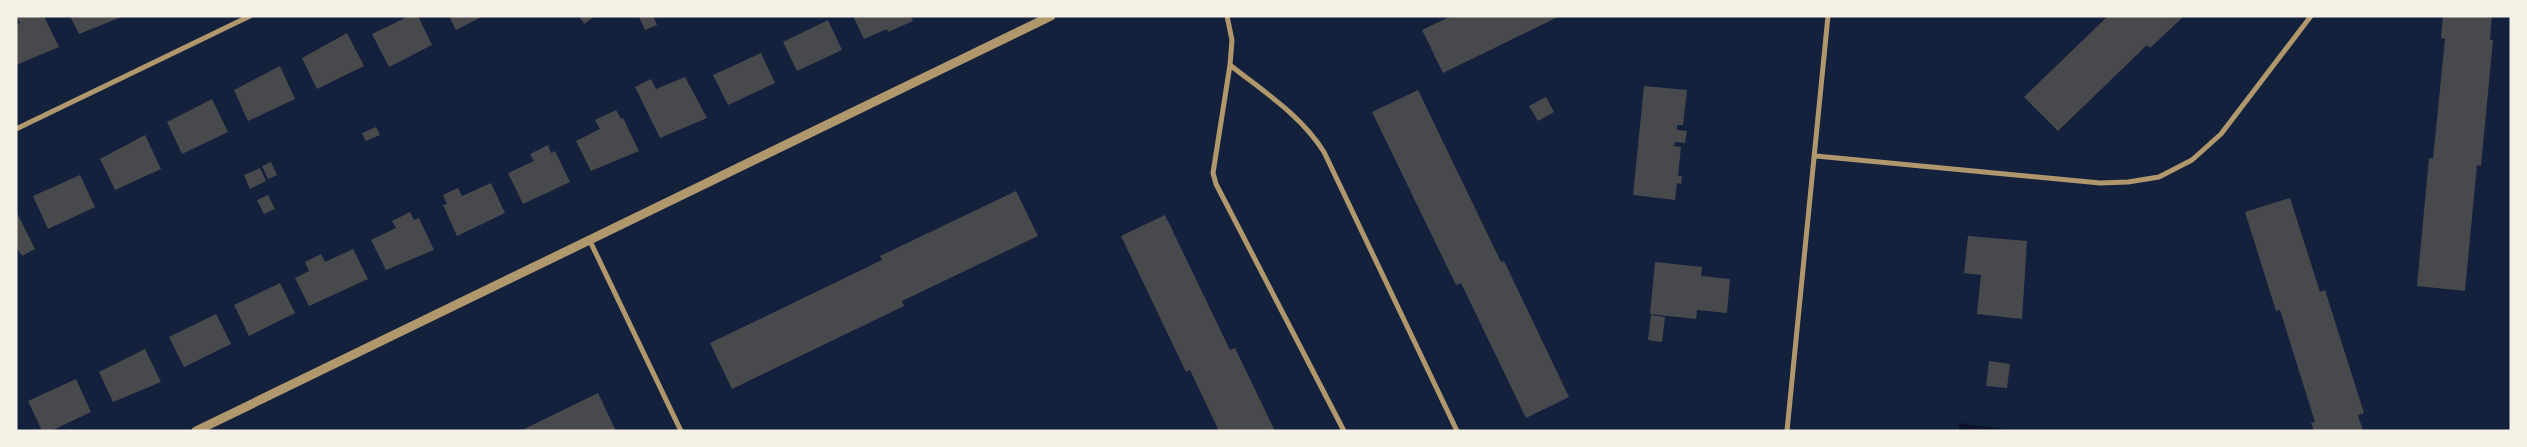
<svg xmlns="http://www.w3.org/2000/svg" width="2527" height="447" viewBox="0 0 2527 447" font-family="'Times New Roman',serif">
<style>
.water{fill:#0b132b}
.building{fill:#48494c}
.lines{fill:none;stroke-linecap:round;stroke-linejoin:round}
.minor{stroke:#b1986c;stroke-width:5}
.tertiary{stroke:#b1986c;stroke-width:9}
</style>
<rect width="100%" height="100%" fill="#14213d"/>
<path class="water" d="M 1959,423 L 2018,431 L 1959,431 Z"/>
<path class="building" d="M 16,16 L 44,16 L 59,47 L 16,65 L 16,25 L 20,23 Z
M 70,16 L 124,16 L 79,34 Z
M 409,16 L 418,16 L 432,45 L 389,67 L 372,34 Z
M 449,16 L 483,16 L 456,30 Z
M 579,16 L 595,16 L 584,24 Z
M 641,16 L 653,16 L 657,25 L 645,30 L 639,17 Z
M 853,16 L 911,16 L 913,21 L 888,32 L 887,29 L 864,39 Z
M 1451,16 L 1560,16 L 1443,73 L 1422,30 Z
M 2108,16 L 2184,16 L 2150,48 L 2147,45 L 2058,131 L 2024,97 Z
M 2443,16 L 2492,16 L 2490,40 L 2493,40 L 2481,166 L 2477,165 L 2465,291 L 2417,286 L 2429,158 L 2433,159 L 2445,39 L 2441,38 Z
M 828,20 L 842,50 L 797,71 L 783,42 Z
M 347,33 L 364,66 L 317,89 L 302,58 Z
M 761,53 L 775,83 L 728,105 L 713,75 Z
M 280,66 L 295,99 L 248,121 L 234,90 Z
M 685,77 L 707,118 L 660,138 L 635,87 L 651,79 L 656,89 Z
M 1644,86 L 1687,90 L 1683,125 L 1677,125 L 1677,130 L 1687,131 L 1685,143 L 1675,142 L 1674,146 L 1681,147 L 1678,176 L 1682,176 L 1681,184 L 1677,183 L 1675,200 L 1633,195 Z
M 1418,90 L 1501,262 L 1504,261 L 1569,397 L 1526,418 L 1461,283 L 1456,285 L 1372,112 Z
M 1546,97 L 1554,112 L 1538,121 L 1529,106 Z
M 212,99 L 228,132 L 182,154 L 167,122 Z
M 616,110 L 621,119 L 623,118 L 639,151 L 591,171 L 576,141 L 600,129 L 595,120 Z
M 376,127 L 380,135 L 366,141 L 362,133 Z
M 145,135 L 161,169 L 115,190 L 100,159 Z
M 548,145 L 551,153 L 555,151 L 570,182 L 523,204 L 508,173 L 534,161 L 530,154 Z
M 271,162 L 277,175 L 268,179 L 262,166 Z
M 260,168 L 266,181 L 250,189 L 244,175 Z
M 80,175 L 95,207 L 48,229 L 33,196 Z
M 491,183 L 505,213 L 457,236 L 443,205 L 447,204 L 443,195 L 458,188 L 462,196 Z
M 1016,191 L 1038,236 L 902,301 L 904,306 L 732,389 L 710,343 L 882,260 L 880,256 Z
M 268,195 L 275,209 L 264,214 L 257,200 Z
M 2290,198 L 2320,292 L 2325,290 L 2364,413 L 2358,415 L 2363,431 L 2314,431 L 2311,423 L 2315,422 L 2280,310 L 2276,311 L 2245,212 Z
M 16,211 L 35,249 L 22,256 L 16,247 Z
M 410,212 L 414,220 L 419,218 L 434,250 L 386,270 L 371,240 L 396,228 L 392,221 Z
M 1165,215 L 1230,350 L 1235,348 L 1275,431 L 1219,431 L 1190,370 L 1186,372 L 1121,236 Z
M 1968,236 L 2027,241 L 2022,319 L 1977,314 L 1981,275 L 1964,273 Z
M 353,249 L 368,279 L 309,306 L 295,278 L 309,271 L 305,262 L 321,254 L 325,262 Z
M 1655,262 L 1702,267 L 1701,276 L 1730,279 L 1727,313 L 1697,310 L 1696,319 L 1650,314 Z
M 280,283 L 295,313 L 249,336 L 234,305 Z
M 216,314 L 231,344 L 184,367 L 169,337 Z
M 1651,315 L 1665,317 L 1662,342 L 1648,340 Z
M 145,349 L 161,382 L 113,402 L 99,372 Z
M 1989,361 L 2010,364 L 2007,388 L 1986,386 Z
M 76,379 L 91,412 L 51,431 L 42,431 L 28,401 Z
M 598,393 L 616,431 L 520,431 Z"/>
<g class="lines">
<path class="minor" d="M 1227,16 L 1232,40 L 1230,65 L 1213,173 L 1216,184 L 1344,431
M 1230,65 C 1264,92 1301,115 1324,152 L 1457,431
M 16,129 L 250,16
M 1816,156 L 2100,183 L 2128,182 L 2159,177 L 2192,160 L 2221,134 L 2311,16
M 589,239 L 681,431
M 1787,431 L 1828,16"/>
<path class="tertiary" d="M 196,431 L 1051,16"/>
</g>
<rect width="2527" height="447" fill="none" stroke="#f6f1e7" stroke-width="35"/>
</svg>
